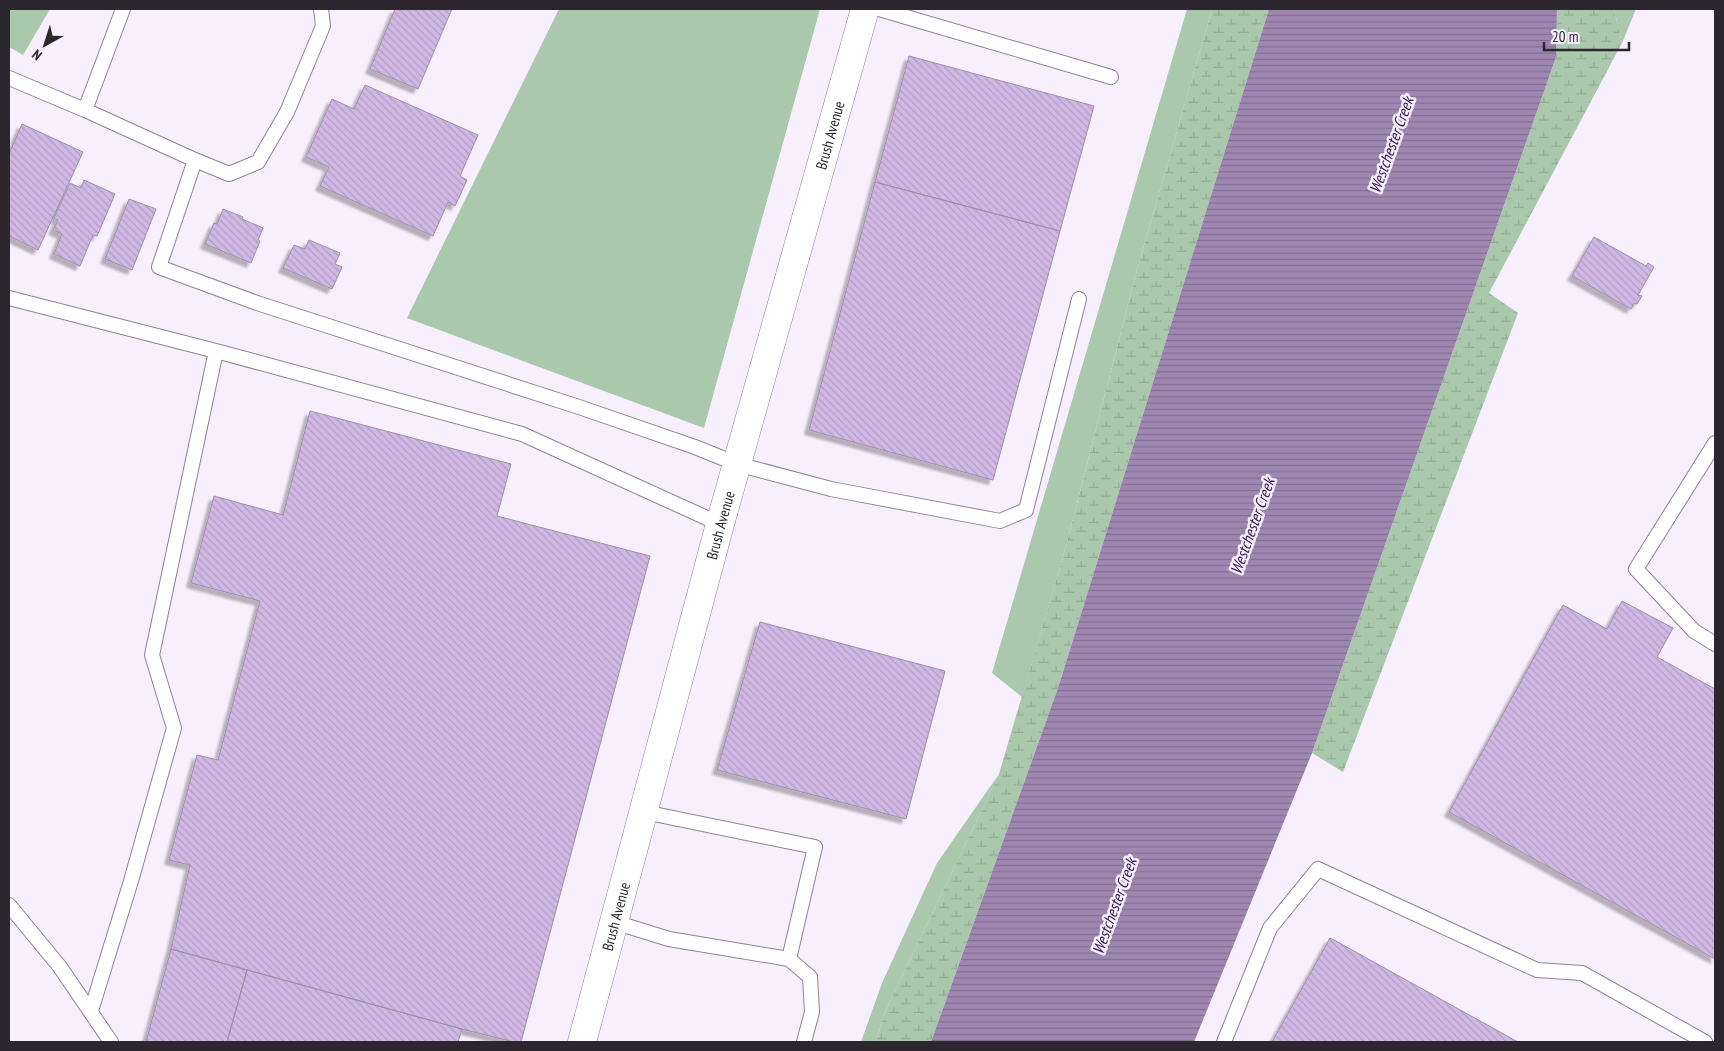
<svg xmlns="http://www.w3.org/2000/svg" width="1724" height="1051" viewBox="0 0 1724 1051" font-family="'PT Sans Narrow',sans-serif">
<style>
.green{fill:#a9c8ac}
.wetland{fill:url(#wetland-marsh)}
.water{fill:url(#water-rules)}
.building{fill:url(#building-back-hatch);stroke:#9b91a3;filter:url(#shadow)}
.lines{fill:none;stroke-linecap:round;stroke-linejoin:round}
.service-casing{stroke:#8d8395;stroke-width:16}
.tertiary-casing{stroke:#8d8395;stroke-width:29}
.service{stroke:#fff;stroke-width:14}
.tertiary{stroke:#fff;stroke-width:28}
.labels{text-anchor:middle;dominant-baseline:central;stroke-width:5;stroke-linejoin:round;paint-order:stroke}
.street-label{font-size:15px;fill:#2c272f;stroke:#f7eefe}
.water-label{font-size:16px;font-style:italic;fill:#3a194f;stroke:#f7eefe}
</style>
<defs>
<pattern id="wetland-marsh" width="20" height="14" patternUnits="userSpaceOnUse" patternTransform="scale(1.25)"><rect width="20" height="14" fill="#a9c8ac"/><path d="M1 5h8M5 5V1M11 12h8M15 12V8" fill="none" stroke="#92ac94"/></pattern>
<pattern id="water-rules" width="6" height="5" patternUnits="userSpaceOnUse" patternTransform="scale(1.25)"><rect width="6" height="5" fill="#9f87b2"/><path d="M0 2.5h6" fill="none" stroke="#826e91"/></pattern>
<pattern id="building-back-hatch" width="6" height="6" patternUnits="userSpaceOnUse" patternTransform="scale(1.25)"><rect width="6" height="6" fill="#d0b7e4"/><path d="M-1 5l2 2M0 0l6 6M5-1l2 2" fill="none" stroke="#b39dc4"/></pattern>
<filter id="shadow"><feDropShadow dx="-4.5" dy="4.5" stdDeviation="1" flood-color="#0004"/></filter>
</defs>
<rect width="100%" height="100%" fill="#f7eefe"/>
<path class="green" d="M 9,9 L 50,9 L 23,55 L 9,47 Z
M 559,9 L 820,9 L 704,428 L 407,318 Z
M 1187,9 L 1212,9 L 1135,277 L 1065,550 L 1022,697 L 992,673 Z
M 1614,9 L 1636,9 L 1622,43 Z
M 999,774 L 884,1014 L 876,1042 L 861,1042 L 882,983 L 937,863 Z"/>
<path class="wetland" d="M 1212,9 L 1269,9 L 1058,688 L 931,1042 L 876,1042 L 884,1014 L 999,774 L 1065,550 L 1135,277 Z
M 1557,9 L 1614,9 L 1622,43 L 1489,293 L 1518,313 L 1343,772 L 1312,753 L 1556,57 Z"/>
<path class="water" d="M 1269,9 L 1557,9 L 1556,57 L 1312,753 L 1194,1042 L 931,1042 L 1058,688 Z"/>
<path class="building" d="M 395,9 L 452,9 L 418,89 L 370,69 Z
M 909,56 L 1094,106 L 1060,231 L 875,182 Z
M 365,85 L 478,135 L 460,176 L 467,180 L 455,206 L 448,202 L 433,236 L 320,186 L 329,167 L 306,157 L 332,99 L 354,109 Z
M 22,124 L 83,152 L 38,250 L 9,236 L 9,154 Z
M 84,180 L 115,194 L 97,236 L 93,235 L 80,266 L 54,254 L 62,234 L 53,230 L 58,220 L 54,218 L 70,183 L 81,188 Z
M 875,182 L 1060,231 L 993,480 L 809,430 Z
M 129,199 L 156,209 L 132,270 L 105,259 Z
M 223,209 L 243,217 L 242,219 L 263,228 L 258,240 L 260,241 L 251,263 L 205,244 L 214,223 L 217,224 Z
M 1594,237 L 1646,266 L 1648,263 L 1654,267 L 1638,295 L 1642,296 L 1637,304 L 1634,303 L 1631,309 L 1572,276 Z
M 309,240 L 340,253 L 335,264 L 342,267 L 332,289 L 283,268 L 294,245 L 305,249 Z
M 310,411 L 511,464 L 497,516 L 650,556 L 521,1042 L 514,1042 L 462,1029 L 171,949 L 190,865 L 169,860 L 197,755 L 218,760 L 260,601 L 191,583 L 214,496 L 283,515 Z
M 1622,601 L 1673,628 L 1657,657 L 1715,689 L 1715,959 L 1449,812 L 1563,605 L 1607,629 Z
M 760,622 L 945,671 L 906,819 L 717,770 Z
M 1330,938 L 1334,940 L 1518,1042 L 1272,1042 Z
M 171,949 L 247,970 L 227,1042 L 146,1042 Z
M 247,970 L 462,1029 L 458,1042 L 227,1042 Z"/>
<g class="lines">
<g class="service-casing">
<path id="service" d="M 123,9 L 85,110 L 195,160 L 159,267 L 257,303 L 579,407 L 695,447 L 737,464 L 831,489 L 1000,521 L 1026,510 L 1079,299
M 879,9 L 1111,77
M 9,78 L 85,110
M 195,160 L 229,174 L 258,162 L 287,112 L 323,26 L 321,9
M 9,298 L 216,351 L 522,434 L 720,524
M 1715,443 L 1636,569 L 1694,631 L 1715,644
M 644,812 L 815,847 L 789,959
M 9,905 L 60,967 L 111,1042
M 614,922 L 669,939 L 789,959 L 810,977 L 812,1012 L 804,1042
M 91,1011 L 131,881 L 174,728 L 152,655 L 216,351
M 1224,1042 L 1270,928 L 1318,869 L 1537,970 L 1582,973 L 1705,1042"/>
</g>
<g class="tertiary-casing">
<g id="tertiary">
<path id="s1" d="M 582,1042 L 720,524 L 865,9"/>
</g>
</g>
<use href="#service" class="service"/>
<use href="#tertiary" class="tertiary"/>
</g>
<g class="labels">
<g class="street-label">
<text stroke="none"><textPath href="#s1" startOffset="940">Brush Avenue</textPath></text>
<text stroke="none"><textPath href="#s1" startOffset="535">Brush Avenue</textPath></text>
<text stroke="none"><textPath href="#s1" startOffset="130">Brush Avenue</textPath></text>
</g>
<g class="water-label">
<text transform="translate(1391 145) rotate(-70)">Westchester Creek</text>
<text transform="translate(1252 526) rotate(-70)">Westchester Creek</text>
<text transform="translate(1114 906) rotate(-70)">Westchester Creek</text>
</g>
</g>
<rect width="1724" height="1051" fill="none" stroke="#2c272f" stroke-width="20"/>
<g transform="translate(45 45) rotate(219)" stroke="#f7eefe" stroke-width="4" paint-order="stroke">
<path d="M0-4L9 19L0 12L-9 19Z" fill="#2c272f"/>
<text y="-8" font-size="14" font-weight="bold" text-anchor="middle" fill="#2c272f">N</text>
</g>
<path d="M1544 42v8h85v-8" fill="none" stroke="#2c272f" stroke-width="2.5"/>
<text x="1552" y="42" font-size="15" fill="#2c272f" stroke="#f7eefe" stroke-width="4" paint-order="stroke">20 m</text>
</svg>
